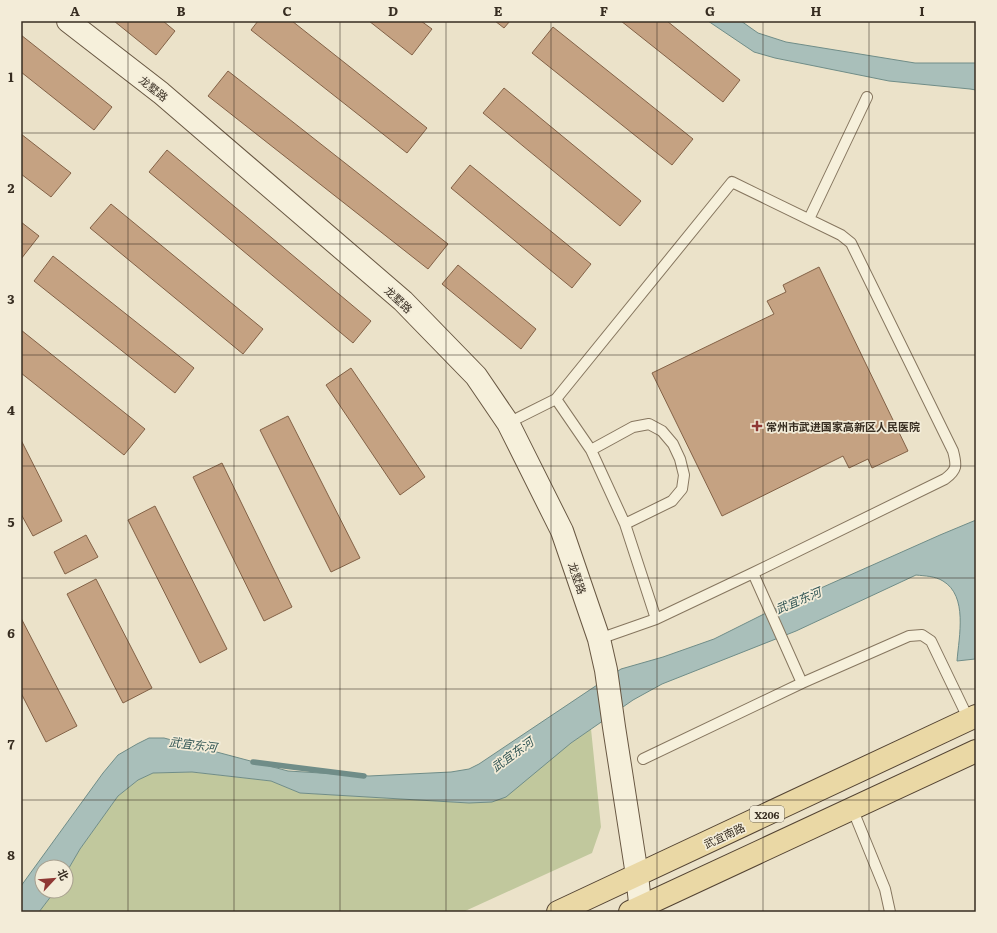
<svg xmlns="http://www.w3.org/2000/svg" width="997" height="933" viewBox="0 0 997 933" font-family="Literata,'Noto Sans SC',serif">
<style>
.green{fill:#c1c89d}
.water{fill:#a9bfba;stroke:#708d88}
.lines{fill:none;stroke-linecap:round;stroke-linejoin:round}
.stream{stroke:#708d88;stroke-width:5.5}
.building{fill:#c5a282;stroke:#836247}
.lane-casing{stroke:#86765f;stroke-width:12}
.secondary-casing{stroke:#685742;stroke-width:24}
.primary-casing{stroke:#544433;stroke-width:24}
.lane{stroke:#f6f0db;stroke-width:10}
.secondary{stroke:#f6f0db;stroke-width:22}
.primary{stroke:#ead8a5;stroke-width:22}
.grid{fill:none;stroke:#372d21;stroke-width:1;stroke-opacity:0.55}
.poi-dot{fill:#8f3834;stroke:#f3ecd8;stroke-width:1.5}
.labels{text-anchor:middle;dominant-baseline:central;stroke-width:3.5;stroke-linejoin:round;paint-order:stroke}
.shield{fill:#f3ecd8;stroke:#6f6658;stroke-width:1}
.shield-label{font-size:10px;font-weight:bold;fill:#372d21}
.street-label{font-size:11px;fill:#372d21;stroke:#f3ecd8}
.poi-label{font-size:11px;font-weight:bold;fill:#372d21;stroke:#f3ecd8;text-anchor:start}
.water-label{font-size:12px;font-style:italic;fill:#325655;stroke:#f3ecd8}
.neatline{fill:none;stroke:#372d21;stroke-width:1.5}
.grid-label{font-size:13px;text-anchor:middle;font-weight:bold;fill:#372d21}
</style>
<rect width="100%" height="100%" fill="#ebe2c9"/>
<path class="green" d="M 591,729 L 601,827 L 592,853 L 463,912 L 39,912 L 55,891 L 66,891 L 66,873 L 80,849 L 118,796 L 138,780 L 153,773 L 192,772 L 271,781 L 300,793 L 469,803 L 571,743 Z"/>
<path class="water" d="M 708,21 L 741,21 L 758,33 L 786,42 L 915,63 L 976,63 L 976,90 L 970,89 L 889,81 L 775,58 L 754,52 Z
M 976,520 L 975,659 L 957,661 C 959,636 968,596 943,581 C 935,576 925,576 916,575 L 796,631 L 662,684 L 633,700 L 571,743 L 506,797 L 492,802 L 469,803 L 300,793 L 271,781 L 192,772 L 153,773 L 138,780 L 118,796 L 80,849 L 66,873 L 66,867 L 42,867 L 42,891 L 55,891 L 39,912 L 21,912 L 21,886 L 103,773 L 118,755 L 137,744 L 149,738 L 164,738 L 288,771 L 369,776 L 451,772 L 469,769 L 479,764 L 621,669 L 663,657 L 714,639 L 776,608 L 940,535 Z"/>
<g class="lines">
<path class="stream" d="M 253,762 L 364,776"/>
</g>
<path class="building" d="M 114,21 L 163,21 L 175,31 L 156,55 Z
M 258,21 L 292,21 L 427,128 L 407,153 L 251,30 Z
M 369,21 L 421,21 L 432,29 L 412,55 Z
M 495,21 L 510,21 L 504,28 Z
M 621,21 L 667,21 L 740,80 L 723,102 Z
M 553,27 L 693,139 L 672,165 L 532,53 Z
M 21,35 L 112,107 L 94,130 L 21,72 Z
M 228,71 L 448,244 L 428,269 L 208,96 Z
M 504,88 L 641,201 L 620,226 L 483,113 Z
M 21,134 L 71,173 L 51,197 L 21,174 Z
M 167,150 L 371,321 L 353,343 L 149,172 Z
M 470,165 L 591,264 L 572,288 L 451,188 Z
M 111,204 L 263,329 L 243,354 L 90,228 Z
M 21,222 L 39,236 L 21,259 Z
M 53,256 L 194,368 L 175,393 L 34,281 Z
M 458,265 L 536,329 L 521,349 L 442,284 Z
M 819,267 L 908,451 L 872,468 L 868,459 L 849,468 L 843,456 L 722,516 L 652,373 L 774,314 L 767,301 L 786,292 L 783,285 Z
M 21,330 L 145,429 L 124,455 L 21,373 Z
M 351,368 L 425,477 L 400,495 L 326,385 Z
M 288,416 L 360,558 L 331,572 L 260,430 Z
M 21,440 L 62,521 L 33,536 L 21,514 Z
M 222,463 L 292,607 L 264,621 L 193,477 Z
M 155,506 L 227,649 L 200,663 L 128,520 Z
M 86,535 L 98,557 L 65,574 L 54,552 Z
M 96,579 L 152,688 L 123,703 L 67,594 Z
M 21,618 L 77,726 L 46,742 L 21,693 Z"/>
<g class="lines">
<g class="lane-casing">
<path id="lane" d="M 809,219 L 867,97
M 556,399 L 591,450 L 625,524 L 656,619
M 508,423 L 556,399 L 732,182 L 841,235 L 851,243 L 953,451 C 957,466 957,470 945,479 L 753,573 L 656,619 L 599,639
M 591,450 L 633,427 L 649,424 L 662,431 L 673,444 L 680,459 L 684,475 L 682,489 L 672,501 L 625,524
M 753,573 L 802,683
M 643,759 L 802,683 L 909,636 L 922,635 L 931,641 L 969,720
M 852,808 L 885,889 L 890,912"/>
</g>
<g class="secondary-casing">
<path id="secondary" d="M 68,21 L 161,93 L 403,301 L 476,376 L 508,423 L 562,531 L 599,639 L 606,670 L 614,727 L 637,875 L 641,912"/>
</g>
<g class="primary-casing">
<path id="primary" d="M 558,912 L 976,716
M 630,912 L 976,751"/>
</g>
<use href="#lane" class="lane"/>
<use href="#secondary" class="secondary"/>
<use href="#primary" class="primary"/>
</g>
<path class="grid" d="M 128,21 L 128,912M 234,21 L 234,912M 340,21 L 340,912M 446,21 L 446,912M 551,21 L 551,912M 657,21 L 657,912M 763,21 L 763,912M 869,21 L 869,912M 21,133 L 976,133M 21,244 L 976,244M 21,355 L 976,355M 21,466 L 976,466M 21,578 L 976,578M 21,689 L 976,689M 21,800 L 976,800"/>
<path class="poi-dot" d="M755 420h4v4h4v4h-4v4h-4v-4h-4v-4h4z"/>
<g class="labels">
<rect class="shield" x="750" y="806" width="34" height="16" rx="3"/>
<g class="shield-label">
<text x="767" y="814">X206</text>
</g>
<g class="street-label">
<text transform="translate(154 88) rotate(39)">龙墅路</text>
<text transform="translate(399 299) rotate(43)">龙墅路</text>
<text transform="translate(578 578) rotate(71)">龙墅路</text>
<text transform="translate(724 835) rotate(-25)">武宜南路</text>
</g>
<g class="poi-label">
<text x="766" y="426">常州市武进国家高新区人民医院</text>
</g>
<g class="water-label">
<text transform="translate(798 600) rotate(-23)">武宜东河</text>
<text transform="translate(193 744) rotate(7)">武宜东河</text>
<text transform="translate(512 754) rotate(-36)">武宜东河</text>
</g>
</g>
<rect width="997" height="933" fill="none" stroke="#f3ecd8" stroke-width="44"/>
<g transform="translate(54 879) rotate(64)"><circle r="19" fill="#f3ecd8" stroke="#a8a08f"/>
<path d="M0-3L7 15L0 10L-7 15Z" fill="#8f3834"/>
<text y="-6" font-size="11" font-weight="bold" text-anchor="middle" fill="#372d21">北</text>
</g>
<rect x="22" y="22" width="953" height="889" class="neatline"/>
<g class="grid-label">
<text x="75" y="16">A</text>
<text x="181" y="16">B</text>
<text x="287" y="16">C</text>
<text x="393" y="16">D</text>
<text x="498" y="16">E</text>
<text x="604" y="16">F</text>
<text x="710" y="16">G</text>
<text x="816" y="16">H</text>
<text x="922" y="16">I</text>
<text x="11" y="82">1</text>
<text x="11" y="193">2</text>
<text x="11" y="304">3</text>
<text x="11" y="415">4</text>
<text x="11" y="527">5</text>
<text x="11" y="638">6</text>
<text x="11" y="749">7</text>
<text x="11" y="860">8</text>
</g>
</svg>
